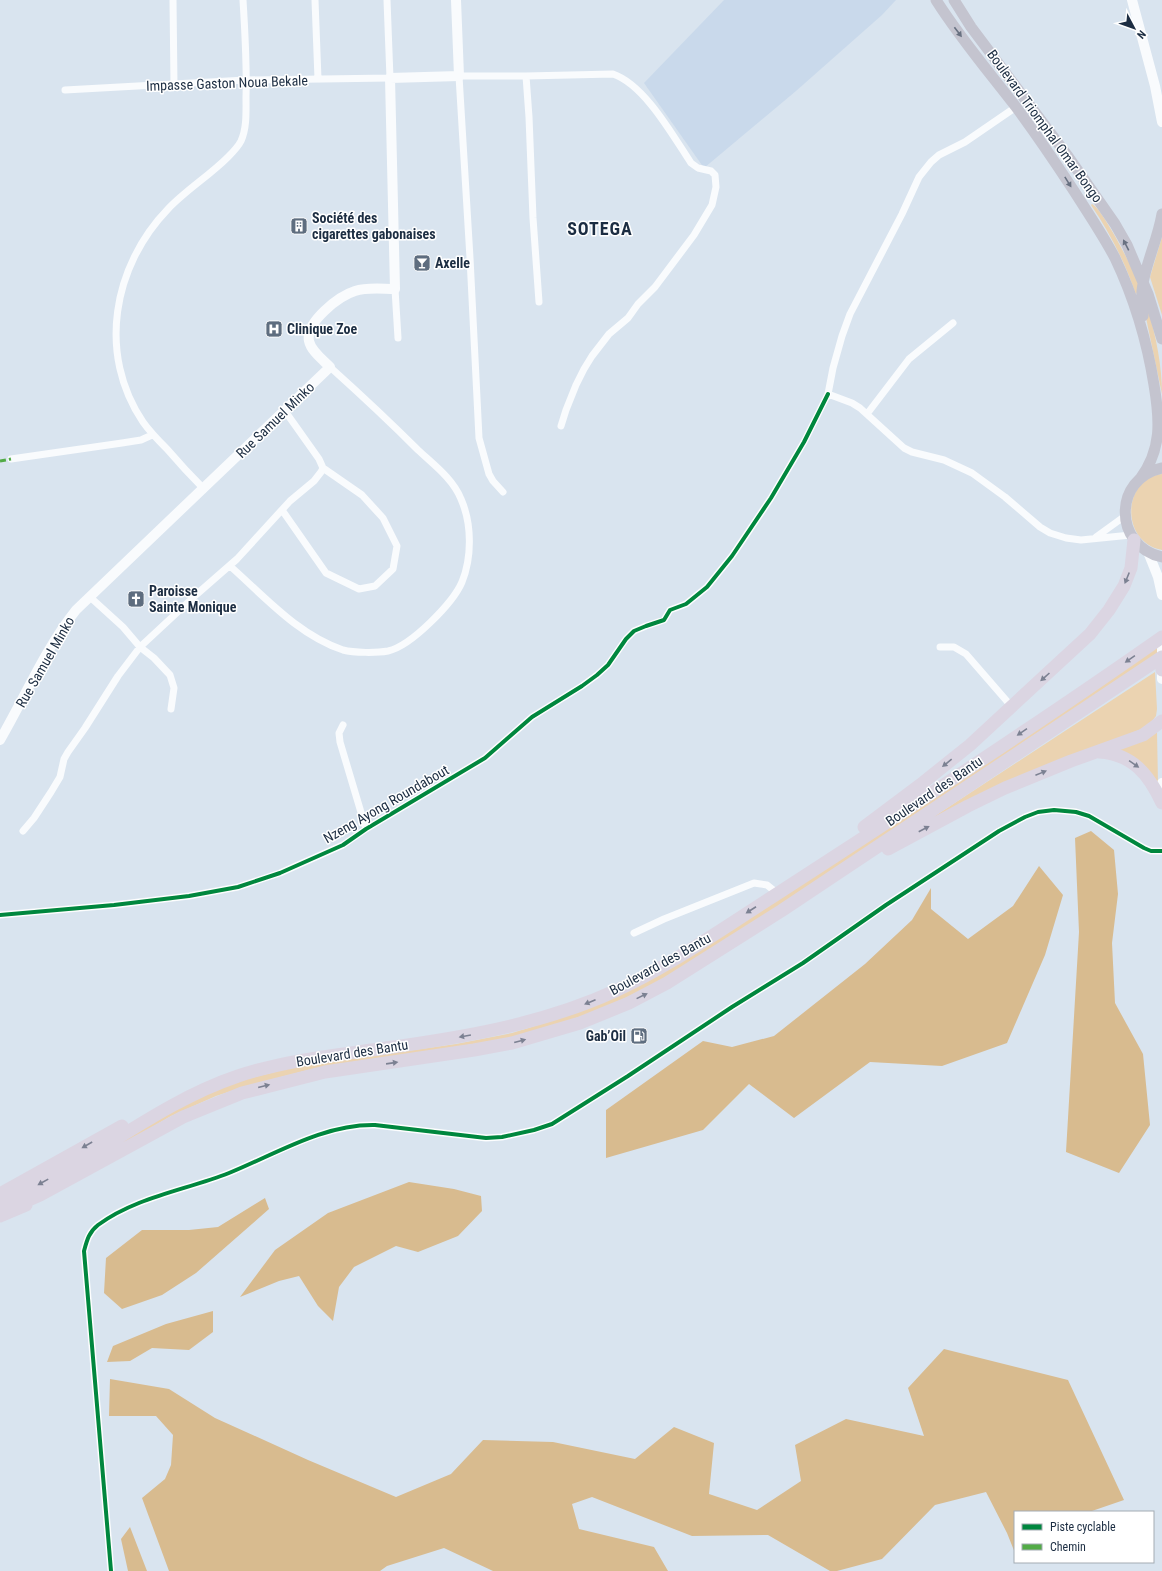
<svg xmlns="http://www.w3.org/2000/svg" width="1162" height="1571" viewBox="0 0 1162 1571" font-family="'Roboto Condensed',sans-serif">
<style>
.built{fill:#c9d9eb}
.green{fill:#ebd3b1}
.forest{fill:#d8bb8f}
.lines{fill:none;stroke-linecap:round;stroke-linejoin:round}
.street{stroke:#f9fbfd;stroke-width:7}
.secondary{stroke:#f9fbfd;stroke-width:10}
.primary{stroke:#c4c4cf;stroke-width:11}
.highway{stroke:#dbd5e2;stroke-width:13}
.quiet{stroke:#52ab46;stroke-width:3;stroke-dasharray:6 3;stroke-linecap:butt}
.cycleway-casing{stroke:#fff;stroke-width:6}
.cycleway{stroke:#00873e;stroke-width:4}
.oneway{fill:#687181}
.oneway2{fill:#7c8192}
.labels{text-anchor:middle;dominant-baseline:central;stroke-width:3;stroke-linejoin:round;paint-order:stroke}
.street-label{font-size:14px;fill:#1c2d42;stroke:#fff}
.poi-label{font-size:14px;font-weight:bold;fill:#1c2d42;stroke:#fff;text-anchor:start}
.district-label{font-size:18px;font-weight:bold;letter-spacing:1px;fill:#1c2d42;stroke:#fff}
</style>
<rect width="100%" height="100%" fill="#d9e4ef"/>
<path class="built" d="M 724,0 L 896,0 L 882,15 L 796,91 L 704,168 L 644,83 Z"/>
<path class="green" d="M 1092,204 C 1102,208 1134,270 1138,283 C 1139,287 1137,292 1136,295 C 1126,264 1110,233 1091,205 Z
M 1162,237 L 1162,315 L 1150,277 Z
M 1148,309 C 1156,337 1162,365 1162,394 L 1145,313 Z
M 1162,474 L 1162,550 C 1120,542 1122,479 1162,474 Z
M 1160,644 L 1160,653 L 859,853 L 674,974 L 607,1007 L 565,1022 L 490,1043 L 304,1071 L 247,1086 L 216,1096 L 171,1116 L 113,1150 L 132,1134 L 199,1097 L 243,1080 L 294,1067 L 456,1044 L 512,1033 L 558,1019 L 612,997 Z
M 1155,672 L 1157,709 L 1156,716 L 1148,726 L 918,827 Z
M 1157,732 L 1158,783 L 1113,750 Z"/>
<path class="forest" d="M 1091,831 L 1114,850 L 1118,894 L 1112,943 L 1115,1003 L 1143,1054 L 1150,1125 L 1119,1173 L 1066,1152 L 1079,932 L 1075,838 Z
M 1039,866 L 1063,895 L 1045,955 L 1007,1043 L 942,1066 L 870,1062 L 794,1118 L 749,1084 L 703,1130 L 606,1158 L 606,1110 L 703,1041 L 732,1047 L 774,1036 L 865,964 L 912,920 L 931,888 L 931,909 L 968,939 L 1013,906 Z
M 409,1182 L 454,1189 L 481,1196 L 482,1211 L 458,1236 L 418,1252 L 396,1246 L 354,1267 L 339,1287 L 333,1321 L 318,1306 L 299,1276 L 279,1281 L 240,1297 L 275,1250 L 328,1213 Z
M 265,1198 L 269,1209 L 196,1273 L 162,1295 L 122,1309 L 104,1293 L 106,1258 L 142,1230 L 189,1230 L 218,1227 Z
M 213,1311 L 213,1332 L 189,1350 L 152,1348 L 130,1361 L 107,1362 L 113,1346 L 166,1324 Z
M 944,1349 L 1068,1380 L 1124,1500 L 1089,1512 L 1015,1512 L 1015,1553 L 1007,1533 L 986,1492 L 935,1505 L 882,1559 L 837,1571 L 830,1571 L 768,1535 L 692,1536 L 592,1497 L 572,1504 L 579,1529 L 654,1547 L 668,1571 L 493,1571 L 444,1548 L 387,1566 L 380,1571 L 169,1571 L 142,1498 L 165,1479 L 171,1465 L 173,1435 L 156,1416 L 109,1416 L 110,1379 L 169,1389 L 215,1418 L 308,1460 L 396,1497 L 451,1474 L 483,1440 L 553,1442 L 635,1459 L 674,1427 L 714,1443 L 709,1494 L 757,1510 L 801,1481 L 795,1445 L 846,1419 L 924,1436 L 908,1388 Z
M 130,1527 L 147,1571 L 128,1571 L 121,1539 Z"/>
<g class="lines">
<path class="street" d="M 173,0 L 174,85
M 315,0 L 318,79
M 526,76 L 529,117 L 533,218 L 539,302
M 65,90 L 246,80 L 390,78 L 387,0
M 1016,107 L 965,142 L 939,155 L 931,162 L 919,177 L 902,214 L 850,314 L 842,336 L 833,368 L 828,394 L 852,403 L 860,408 L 904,448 L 912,452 L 944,460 L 972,473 L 1005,497 L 1040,527 L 1050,533 L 1066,538 L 1081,540 L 1131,535
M 395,289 L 398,338
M 285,411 L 319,459 L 323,468
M 867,414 L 909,359 L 953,323
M 11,459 L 122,443 L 141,440 L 152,435
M 204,489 C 191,476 179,463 167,449 C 158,440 150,432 143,422 C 97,354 113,266 168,209 C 186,190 209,176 228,157 C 232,153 238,147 241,141 C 247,128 246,111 246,97 C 247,64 245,32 243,0
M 503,492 L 493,481 L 489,474 L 479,438 L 470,258 L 459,76 L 526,76 L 613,74 C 645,85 673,136 691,163 L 698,168 L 711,171 L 715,175 L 716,187 L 712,205 L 694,235 L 655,287 L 638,304 L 628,318 L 609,334 L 592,356 L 584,369 L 576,385 L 566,410 L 561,426
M 282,510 L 326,573 L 359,589 L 375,586 L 393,569 L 397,546 L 383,518 L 362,495 L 323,468
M 1096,537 L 1125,516
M 230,566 C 265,597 298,635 343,650 C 354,653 377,653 388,651 C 411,646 453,603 462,582 C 472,557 472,524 461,499 C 453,479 434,465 418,450 C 389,421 360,394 330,367
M 90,597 L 123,627 L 140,647 L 154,658 L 170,675 L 174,688 L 171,709
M 940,647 L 954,647 L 966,654 L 1012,707
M 343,725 L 339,733 L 340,742 L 366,829
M 23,831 L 34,818 L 51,792 L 60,777 L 64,759 L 68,752 L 85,728 L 118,676 L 140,647 L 197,594 L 237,559 L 290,501 L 314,481 L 321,472 L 323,468
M 0,915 L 114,905 L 189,896 L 238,887 L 280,873 L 343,845 L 366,829 L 485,758 L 532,717 L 582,686 L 597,675 L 608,665 L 626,639 L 634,631 L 646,626 L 664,620 L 670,610 L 686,604 L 707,587 L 732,556 L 771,498 L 804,442 L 828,394
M 634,933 L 664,919 L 754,883 L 767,885 L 777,893
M 111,1571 L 84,1251 C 87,1240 89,1232 98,1225 C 136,1197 186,1190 229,1173 C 276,1154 323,1124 375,1125 L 486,1138 L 502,1137 L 534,1130 L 552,1124 L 628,1076 L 732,1007 L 803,963 L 886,905 L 999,831 L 1025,817 L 1038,812 L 1054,810 L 1076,812 L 1089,816 L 1144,848 L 1151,851 L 1162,851"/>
<path class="secondary" d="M 1132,0 L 1155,86 L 1162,122
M 1148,552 L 1158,577 L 1162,595
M 1162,649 L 1162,679
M 0,740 C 25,697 45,649 76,610 L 330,367 C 323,360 311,351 309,341 C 305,322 339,296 355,291 C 367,287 382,289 395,289 L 390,78 L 459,76 L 456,0
M 1162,801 L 1162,783"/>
<path class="primary" d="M 936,0 C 960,38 989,72 1016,107 C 1036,134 1055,162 1074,191 C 1088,213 1103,235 1115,258 C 1134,298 1147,341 1154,385 C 1160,421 1162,449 1140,479
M 954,0 L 971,27 L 1067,155 L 1115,224 L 1127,245 L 1148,294 L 1162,339
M 1143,316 C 1136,278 1156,250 1162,214
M 1162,468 C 1113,478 1113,546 1162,557"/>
<path class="highway" d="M 1162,669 L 1162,670
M 1099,752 C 1133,754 1149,775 1162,803
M 864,827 L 920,785 L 970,745 L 1090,634 L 1109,610 L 1124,586 L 1131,568 L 1134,540
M 888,849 L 968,806 L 1005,788 L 1071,761 L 1143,735 L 1162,721
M 0,1194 L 122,1126
M 0,1203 C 84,1169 152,1105 238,1076 C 286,1060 337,1055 386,1048 C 465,1037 543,1024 615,991 C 655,973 692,949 729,925 C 760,905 792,884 823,864 C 937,790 1051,715 1162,637
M 17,1205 L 40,1195 L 183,1117 L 242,1093 L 325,1072 L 474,1050 L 512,1043 L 580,1023 L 629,1003 L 667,983 L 781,911 L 1162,657
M 0,1216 L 26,1205"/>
<path class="quiet" d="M 0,461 L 11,459"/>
<g class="cycleway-casing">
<path id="cycleway" d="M 0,915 L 114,905 L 189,896 L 238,887 L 280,873 L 343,845 L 366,829 L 485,758 L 532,717 L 582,686 L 597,675 L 608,665 L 626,639 L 634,631 L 646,626 L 664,620 L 670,610 L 686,604 L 707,587 L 732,556 L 771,498 L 804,442 L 828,394
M 111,1571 L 84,1251 C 87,1240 89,1232 98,1225 C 136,1197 186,1190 229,1173 C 276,1154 323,1124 375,1125 L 486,1138 L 502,1137 L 534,1130 L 552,1124 L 628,1076 L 732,1007 L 803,963 L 886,905 L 999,831 L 1025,817 L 1038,812 L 1054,810 L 1076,812 L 1089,816 L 1144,848 L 1151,851 L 1162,851"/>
</g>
<use href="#cycleway" class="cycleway"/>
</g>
<defs><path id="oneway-solid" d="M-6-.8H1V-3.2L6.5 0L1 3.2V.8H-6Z"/></defs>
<g class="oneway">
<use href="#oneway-solid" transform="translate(958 32) rotate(53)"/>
<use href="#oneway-solid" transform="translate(1068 182) rotate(58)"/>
<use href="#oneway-solid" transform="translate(1126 245) rotate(-117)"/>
</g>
<g class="oneway2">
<use href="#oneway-solid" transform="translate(1127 578) rotate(112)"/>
<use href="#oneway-solid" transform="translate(1130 659) rotate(145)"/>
<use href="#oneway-solid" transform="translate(1045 677) rotate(138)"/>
<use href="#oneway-solid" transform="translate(1022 732) rotate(146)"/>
<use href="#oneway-solid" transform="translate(947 763) rotate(141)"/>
<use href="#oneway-solid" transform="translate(1134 764) rotate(35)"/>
<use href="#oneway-solid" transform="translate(1041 773) rotate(-22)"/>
<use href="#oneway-solid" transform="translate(924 829) rotate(-28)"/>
<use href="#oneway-solid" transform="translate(751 910) rotate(147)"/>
<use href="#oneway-solid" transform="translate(642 996) rotate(-26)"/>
<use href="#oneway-solid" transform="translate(590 1002) rotate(157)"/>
<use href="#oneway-solid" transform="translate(465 1036) rotate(170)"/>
<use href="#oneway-solid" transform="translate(520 1041) rotate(-15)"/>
<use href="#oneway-solid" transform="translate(392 1063) rotate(-8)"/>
<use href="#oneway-solid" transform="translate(264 1086) rotate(-14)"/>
<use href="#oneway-solid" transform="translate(87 1145) rotate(150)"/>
<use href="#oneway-solid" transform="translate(43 1182) rotate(151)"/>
</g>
<defs>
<g id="building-square" transform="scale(0.9)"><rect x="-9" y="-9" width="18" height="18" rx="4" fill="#5e6d7f" stroke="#fff"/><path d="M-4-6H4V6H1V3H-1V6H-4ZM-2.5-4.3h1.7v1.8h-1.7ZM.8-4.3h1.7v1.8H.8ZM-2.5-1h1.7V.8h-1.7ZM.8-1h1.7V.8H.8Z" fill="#fff"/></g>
<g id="bar-square" transform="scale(0.9)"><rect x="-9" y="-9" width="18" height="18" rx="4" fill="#5e6d7f" stroke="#fff"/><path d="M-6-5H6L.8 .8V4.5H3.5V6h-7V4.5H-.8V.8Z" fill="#fff"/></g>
<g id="hospital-square" transform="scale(0.9)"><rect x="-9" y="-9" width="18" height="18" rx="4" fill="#5e6d7f" stroke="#fff"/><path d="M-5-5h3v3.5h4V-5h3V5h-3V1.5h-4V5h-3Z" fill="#fff"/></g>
<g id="church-square" transform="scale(0.9)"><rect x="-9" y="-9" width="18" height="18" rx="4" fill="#5e6d7f" stroke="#fff"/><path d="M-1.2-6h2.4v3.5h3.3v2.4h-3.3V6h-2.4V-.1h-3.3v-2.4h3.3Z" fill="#fff"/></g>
<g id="fuel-square" transform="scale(0.9)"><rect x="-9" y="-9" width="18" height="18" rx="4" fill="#5e6d7f" stroke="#fff"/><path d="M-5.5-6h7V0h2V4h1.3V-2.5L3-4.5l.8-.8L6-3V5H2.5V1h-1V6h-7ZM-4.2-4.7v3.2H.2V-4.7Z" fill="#fff"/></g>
</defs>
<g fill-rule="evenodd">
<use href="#building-square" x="299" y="226"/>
<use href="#bar-square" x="422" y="263"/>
<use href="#hospital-square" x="274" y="329"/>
<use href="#church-square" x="136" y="599"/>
<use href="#fuel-square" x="639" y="1036"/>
</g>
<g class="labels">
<g class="street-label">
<text transform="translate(227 83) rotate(-2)">Impasse Gaston Noua Bekale</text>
<text transform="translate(1045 126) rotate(54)">Boulevard Triomphal Omar Bongo</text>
<text transform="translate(275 420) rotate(-44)">Rue Samuel Minko</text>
<text transform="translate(45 662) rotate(-60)">Rue Samuel Minko</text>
<text transform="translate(934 791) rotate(-34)">Boulevard des Bantu</text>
<text transform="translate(386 804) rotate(-30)">Nzeng Ayong Roundabout</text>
<text transform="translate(660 964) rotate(-29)">Boulevard des Bantu</text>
<text transform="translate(352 1053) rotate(-9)">Boulevard des Bantu</text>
</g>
<g class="poi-label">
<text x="312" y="218">Société des<tspan x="312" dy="16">cigarettes gabonaises</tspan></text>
<text x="435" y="263">Axelle</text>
<text x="287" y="329">Clinique Zoe</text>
<text x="149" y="591">Paroisse<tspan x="149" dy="16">Sainte Monique</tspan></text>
<text x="626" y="1036" text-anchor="end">Gab’Oil</text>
</g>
<g class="district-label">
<text x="600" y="228">SOTEGA</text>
</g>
</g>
<rect x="1014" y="1511" width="140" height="52" fill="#ffffff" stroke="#a4abb3"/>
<rect x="1022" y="1524" width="20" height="6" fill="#00873e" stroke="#a4abb3"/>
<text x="1050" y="1531" font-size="12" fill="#1c2d42">Piste cyclable</text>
<rect x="1022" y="1544" width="20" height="6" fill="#52ab46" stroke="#a4abb3"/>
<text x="1050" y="1551" font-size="12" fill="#1c2d42">Chemin</text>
<g transform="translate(1134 28) rotate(131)" stroke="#ffffff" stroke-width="3" paint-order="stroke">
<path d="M0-3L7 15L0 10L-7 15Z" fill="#1c2d42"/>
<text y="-6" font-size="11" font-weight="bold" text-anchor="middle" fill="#1c2d42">N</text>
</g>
</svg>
